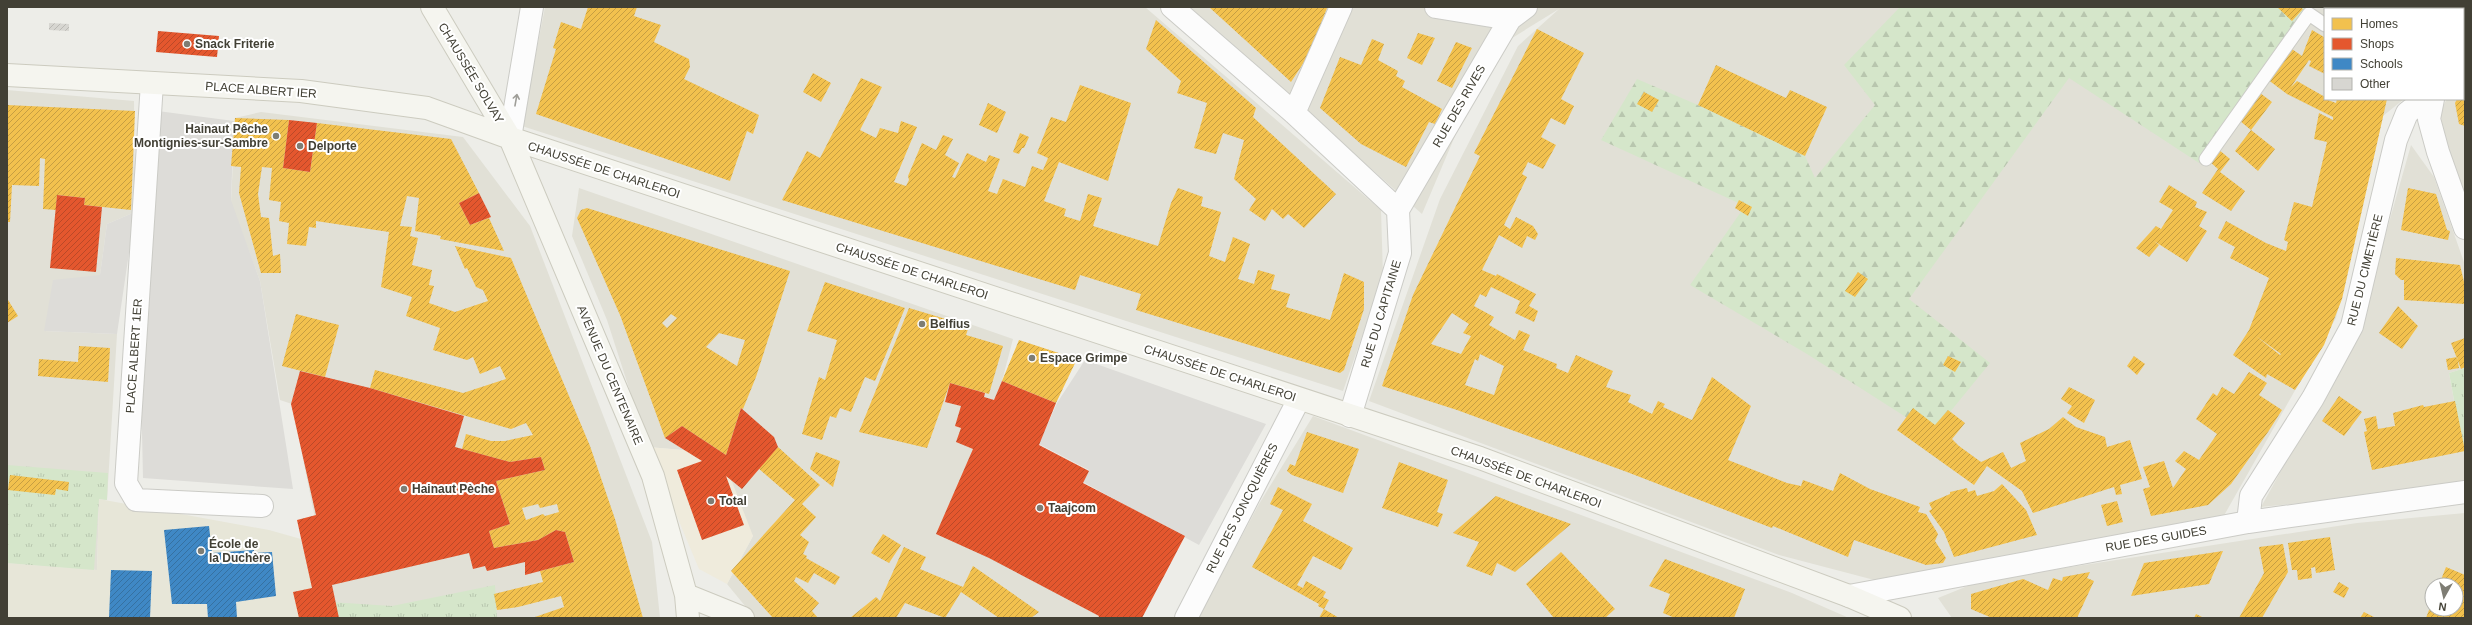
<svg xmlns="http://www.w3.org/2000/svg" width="2472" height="625" viewBox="0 0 2472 625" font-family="Helvetica,sans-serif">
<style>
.residential{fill:#e1e0d6;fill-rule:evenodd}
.commercial{fill:#efebdc}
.education{fill:#e7e6d8}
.grass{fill:url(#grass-tufts)}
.forest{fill:url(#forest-firs)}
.parking{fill:#dddcd8}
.homes{fill:url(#homes-hatch);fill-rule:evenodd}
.shops{fill:url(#shops-hatch)}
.schools{fill:url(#schools-hatch)}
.building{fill:url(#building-hatch)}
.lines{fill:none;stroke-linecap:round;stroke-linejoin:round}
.lane-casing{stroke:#cbcbc6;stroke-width:15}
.street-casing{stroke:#cbcbc6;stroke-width:24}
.secondary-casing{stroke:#cccbbf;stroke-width:24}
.lane{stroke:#fcfcfc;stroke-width:13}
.street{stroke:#fcfcfc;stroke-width:22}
.secondary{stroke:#f5f5ef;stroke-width:22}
.oneway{stroke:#9f9e98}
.poi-dot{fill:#7e7d74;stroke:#fff;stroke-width:1.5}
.labels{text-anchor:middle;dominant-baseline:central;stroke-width:4;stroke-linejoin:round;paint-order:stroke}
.poi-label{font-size:12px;font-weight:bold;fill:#424035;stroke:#fff;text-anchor:start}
.street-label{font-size:12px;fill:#424035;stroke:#fff}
</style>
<defs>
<pattern id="grass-tufts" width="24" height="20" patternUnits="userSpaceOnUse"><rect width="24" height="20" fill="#d5e6ca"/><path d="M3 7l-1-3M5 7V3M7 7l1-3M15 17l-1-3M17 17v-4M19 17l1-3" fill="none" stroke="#b8c6ae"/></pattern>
<pattern id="forest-firs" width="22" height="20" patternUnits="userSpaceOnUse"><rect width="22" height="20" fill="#d5e6ca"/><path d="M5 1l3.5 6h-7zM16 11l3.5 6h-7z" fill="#b8c6ae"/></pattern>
<pattern id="homes-hatch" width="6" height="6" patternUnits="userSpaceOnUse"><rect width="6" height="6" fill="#f2c14e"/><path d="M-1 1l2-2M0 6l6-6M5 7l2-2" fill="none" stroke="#c69e42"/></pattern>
<pattern id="shops-hatch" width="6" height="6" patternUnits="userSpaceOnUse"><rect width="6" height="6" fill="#e4572e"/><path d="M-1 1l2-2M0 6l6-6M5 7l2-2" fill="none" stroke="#ba4928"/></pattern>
<pattern id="schools-hatch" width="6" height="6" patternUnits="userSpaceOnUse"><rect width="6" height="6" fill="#3f88c5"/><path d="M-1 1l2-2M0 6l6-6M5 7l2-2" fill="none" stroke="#3671a1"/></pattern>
<pattern id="building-hatch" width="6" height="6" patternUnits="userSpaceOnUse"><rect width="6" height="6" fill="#d7d6d1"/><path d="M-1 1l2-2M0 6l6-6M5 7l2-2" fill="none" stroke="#bab9b4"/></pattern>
</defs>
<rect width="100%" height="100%" fill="#edede8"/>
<path class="residential" d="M 545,7 L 1145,7 L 1381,210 L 1383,276 L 1343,391 L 522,126 Z
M 1190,7 L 2465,7 L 2465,20 L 2463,23 L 2463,9 L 2325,9 L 2325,99 L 2404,99 L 2383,116 L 2336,318 L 2222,519 L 1882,582 L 1779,555 L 1369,401 L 1440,199 L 1518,46 L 1559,9 L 1491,51 L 1422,214 Z
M 2465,66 L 2465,204 L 2448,158 L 2440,111 L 2447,99 L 2463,99 L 2463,70 Z
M 7,90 L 134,101 L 135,212 L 107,224 L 100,275 L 44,331 L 117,334 L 107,500 L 99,499 L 97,570 L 7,563 Z
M 261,112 L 463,137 L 530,226 L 652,542 L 660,618 L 335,618 L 292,404 L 280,400 L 260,281 L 231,203 L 235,118 Z
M 2411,145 L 2434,177 L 2465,265 L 2465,368 L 2449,373 L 2465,460 L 2465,486 L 2261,507 L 2358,332 Z
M 579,188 L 1013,339 L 1002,381 L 975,547 L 980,553 L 1099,616 L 1097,618 L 755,618 L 727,584 L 753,536 L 683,450 L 648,447 L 607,320 L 572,236 Z
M 1313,416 L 1792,593 L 1849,618 L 1198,618 L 1259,504 Z
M 2465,513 L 2465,618 L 1952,618 L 1938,598 L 1980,581 L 2357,523 ZM 2432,585 L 2456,585 L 2456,609 L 2432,609 Z"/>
<path class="commercial" d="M 648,447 L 683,450 L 724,461 L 753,536 L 727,584 L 699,569 Z"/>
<path class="education" d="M 99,499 L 269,530 L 301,539 L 314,592 L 335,618 L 7,618 L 7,563 L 97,570 Z"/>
<path class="grass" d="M 2465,368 L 2465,460 L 2449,373 Z
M 7,465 L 108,473 L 107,500 L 99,499 L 94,570 L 7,563 Z
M 495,585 L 497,618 L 335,618 L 330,602 L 392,606 Z"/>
<path class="forest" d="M 1900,7 L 2309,7 L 2199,163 L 2069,78 L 1909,299 L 1990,363 L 1937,428 L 1909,419 L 1807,354 L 1690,285 L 1745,206 L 1601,140 L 1637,79 L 1698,105 L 1805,156 L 1815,178 L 1875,105 L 1844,65 Z"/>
<path class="parking" d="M 150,110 L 234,121 L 231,200 L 260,281 L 293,489 L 143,478 L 141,387 Z
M 135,212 L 117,334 L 44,331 L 53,280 L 100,275 L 107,224 Z
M 1085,360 L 1266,424 L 1199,545 L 1083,482 L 1089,470 L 1039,444 L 1057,403 Z"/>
<path class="homes" d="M 588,7 L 637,7 L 634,16 L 661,25 L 654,42 L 689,59 L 690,67 L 684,79 L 759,115 L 753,134 L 747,131 L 730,181 L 536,114 L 556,49 L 553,48 L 561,22 L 581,29 Z
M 1209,7 L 1324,7 L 1327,8 L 1310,53 L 1291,82 Z
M 2277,7 L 2300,7 L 2303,9 L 2292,21 Z
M 2416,7 L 2454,7 L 2453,9 L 2415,9 Z
M 1156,20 L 1256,108 L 1253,117 L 1336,194 L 1304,228 L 1288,214 L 1283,219 L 1272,209 L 1265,221 L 1249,210 L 1256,199 L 1234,179 L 1244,140 L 1223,133 L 1216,154 L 1194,148 L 1207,103 L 1177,93 L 1181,81 L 1146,49 Z
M 1537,29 L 1584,53 L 1561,99 L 1574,106 L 1565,125 L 1551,118 L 1541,137 L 1556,145 L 1543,169 L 1528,162 L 1522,174 L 1527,177 L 1504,225 L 1510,229 L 1516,217 L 1533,226 L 1538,234 L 1535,240 L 1527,236 L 1522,248 L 1499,235 L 1482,270 L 1496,276 L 1497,274 L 1536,294 L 1529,306 L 1538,311 L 1534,322 L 1515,313 L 1520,301 L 1491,287 L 1486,297 L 1480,294 L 1474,306 L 1494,317 L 1489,325 L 1515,340 L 1519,330 L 1530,335 L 1523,350 L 1557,364 L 1556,368 L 1568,373 L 1576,355 L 1613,371 L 1606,387 L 1631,395 L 1628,402 L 1652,414 L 1658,401 L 1665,404 L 1663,407 L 1692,420 L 1712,377 L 1751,406 L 1728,460 L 1787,483 L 1801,486 L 1803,480 L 1833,491 L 1840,473 L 1870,489 L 1920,507 L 1918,512 L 1926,514 L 1938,534 L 1935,541 L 1946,558 L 1943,563 L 1926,565 L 1854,540 L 1848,557 L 1773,526 L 1772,528 L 1627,472 L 1457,410 L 1382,386 L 1413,295 L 1480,156 L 1474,153 ZM 1452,313 L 1469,324 L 1463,333 L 1471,336 L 1461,354 L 1431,344 ZM 1480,354 L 1504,366 L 1494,395 L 1465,385 L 1475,359 L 1478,361 Z
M 2312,30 L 2324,37 L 2325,34 L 2325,74 L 2309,66 L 2311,61 L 2309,60 L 2291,87 L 2297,81 L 2325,97 L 2325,99 L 2336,103 L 2337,99 L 2387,99 L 2342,299 L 2324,345 L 2295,390 L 2267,374 L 2266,378 L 2233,355 L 2249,330 L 2269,278 L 2230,258 L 2235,247 L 2218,238 L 2226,221 L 2266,243 L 2286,251 L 2288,242 L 2284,240 L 2294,202 L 2312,207 L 2327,142 L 2314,139 L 2319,113 L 2333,120 L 2333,117 L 2287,94 L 2267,79 L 2289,47 L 2302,56 ZM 2256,336 L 2281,354 L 2280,355 Z
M 1418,33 L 1435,38 L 1422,65 L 1407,58 Z
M 1372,39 L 1384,44 L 1378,60 L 1398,71 L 1396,76 L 1405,81 L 1402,87 L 1442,109 L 1435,124 L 1429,122 L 1406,167 L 1361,144 L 1320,108 L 1340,57 L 1361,65 Z
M 1456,42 L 1472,48 L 1452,88 L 1437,81 Z
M 1716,65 L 1786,98 L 1790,90 L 1827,107 L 1805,156 L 1698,105 Z
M 813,73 L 831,83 L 821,102 L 803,92 Z
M 861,78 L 882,87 L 860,130 L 876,138 L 880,128 L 898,133 L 901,121 L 917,127 L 894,182 L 906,186 L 909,180 L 908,176 L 922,143 L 936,150 L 943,135 L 953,139 L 945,155 L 959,163 L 952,177 L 955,178 L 967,153 L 986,162 L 989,155 L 1000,159 L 988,191 L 997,194 L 1003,179 L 1025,187 L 1032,166 L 1043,170 L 1048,158 L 1037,153 L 1051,117 L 1066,122 L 1080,85 L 1131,103 L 1108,181 L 1059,162 L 1044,201 L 1066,209 L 1064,216 L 1080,221 L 1088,194 L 1102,198 L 1093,226 L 1158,246 L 1171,203 L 1178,188 L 1203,197 L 1201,206 L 1221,212 L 1209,256 L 1225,262 L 1233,237 L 1250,244 L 1238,279 L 1254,284 L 1258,270 L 1275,275 L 1271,289 L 1290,294 L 1286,307 L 1330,320 L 1344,273 L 1364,282 L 1364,309 L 1344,370 L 1340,373 L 1136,310 L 1141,294 L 1080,275 L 1075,290 L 782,200 L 807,151 L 820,158 Z
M 2465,86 L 2465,126 L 2459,124 L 2455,103 L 2457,99 L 2463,99 Z
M 1644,92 L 1659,100 L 1652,112 L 1637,104 Z
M 2260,93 L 2272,102 L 2251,130 L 2275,149 L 2258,171 L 2235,151 L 2251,130 L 2240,121 Z
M 988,103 L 1006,112 L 997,133 L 979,125 Z
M 7,105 L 135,111 L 131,210 L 84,205 L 85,198 L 57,195 L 56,210 L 43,209 L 45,159 L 40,158 L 39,186 L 12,185 L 10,222 L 7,222 Z
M 235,118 L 289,120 L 283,168 L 310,172 L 317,123 L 451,139 L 479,193 L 459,203 L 470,225 L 489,218 L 504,251 L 440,239 L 441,236 L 415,231 L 419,198 L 407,196 L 400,226 L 412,227 L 410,236 L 418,238 L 412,265 L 432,270 L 429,285 L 434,286 L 429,303 L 455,312 L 488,301 L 483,290 L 476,287 L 467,268 L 465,269 L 455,246 L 511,258 L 590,446 L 615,519 L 643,618 L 532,618 L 564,607 L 561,596 L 518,607 L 497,610 L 494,594 L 543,582 L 540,571 L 574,562 L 565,532 L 556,530 L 538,540 L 494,548 L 489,531 L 510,524 L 496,481 L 545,470 L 541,457 L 510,462 L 462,449 L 466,434 L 491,441 L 505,441 L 533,435 L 526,423 L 511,429 L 370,388 L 375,370 L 463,393 L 506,379 L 500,366 L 480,374 L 473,357 L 467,360 L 433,350 L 440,328 L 406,316 L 412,297 L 381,287 L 389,232 L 316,221 L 316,228 L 309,227 L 306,246 L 287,244 L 289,223 L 279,221 L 281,202 L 269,200 L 272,168 L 262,167 L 258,194 L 261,217 L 269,218 L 273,256 L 280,254 L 281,273 L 261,273 L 239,193 L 241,167 L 231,166 ZM 538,504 L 540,508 L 557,504 L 559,512 L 545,516 L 543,514 L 526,520 L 522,508 Z
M 1020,133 L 1029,137 L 1024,148 L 1022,148 L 1019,154 L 1013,152 Z
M 2218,149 L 2230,159 L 2220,172 L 2245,191 L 2231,211 L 2202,193 L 2218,169 L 2209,161 Z
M 2169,185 L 2197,202 L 2195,207 L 2207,212 L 2199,226 L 2207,231 L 2187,262 L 2154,241 L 2159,245 L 2149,257 L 2136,248 L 2156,226 L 2161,229 L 2173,210 L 2159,202 Z
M 2408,188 L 2436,194 L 2447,230 L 2450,231 L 2448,240 L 2401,230 Z
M 1739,200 L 1752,207 L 1748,216 L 1735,208 Z
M 587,208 L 790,271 L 756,377 L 743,409 L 741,408 L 726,455 L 682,426 L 665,438 L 620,315 L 577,218 L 581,210 ZM 671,314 L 677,318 L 667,328 L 662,323 ZM 719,333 L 745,340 L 737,366 L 706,347 Z
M 2396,258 L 2460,265 L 2465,286 L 2465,304 L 2404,300 L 2404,280 L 2401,280 L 2395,274 Z
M 1858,272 L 1868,279 L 1855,297 L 1845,291 Z
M 825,282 L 905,308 L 875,381 L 865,377 L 851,412 L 840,408 L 836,418 L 830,416 L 822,440 L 802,434 L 819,377 L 825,380 L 837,340 L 807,331 Z
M 8,300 L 18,316 L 7,323 L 7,301 Z
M 2398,306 L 2418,326 L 2402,349 L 2379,333 Z
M 909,308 L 969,326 L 966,335 L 1003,346 L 989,394 L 950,383 L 927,448 L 859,432 Z
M 296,314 L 339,325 L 325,377 L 282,366 Z
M 2465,338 L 2465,367 L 2461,369 L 2451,343 Z
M 1019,340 L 1077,359 L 1056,403 L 1002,381 Z
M 79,346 L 110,348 L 108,382 L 38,376 L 39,359 L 78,362 Z
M 1948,356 L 1961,362 L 1955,372 L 1943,365 Z
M 2134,356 L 2145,364 L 2137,375 L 2127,366 Z
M 2457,357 L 2459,368 L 2448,370 L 2446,359 Z
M 2249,372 L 2267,383 L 2259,395 L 2282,410 L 2268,432 L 2231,484 L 2208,505 L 2151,516 L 2143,489 L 2150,487 L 2143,467 L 2164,461 L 2173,488 L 2186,469 L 2175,461 L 2184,451 L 2199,460 L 2217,434 L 2196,419 L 2213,393 L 2217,396 L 2222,387 L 2234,394 Z
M 2069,387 L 2095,400 L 2084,423 L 2067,413 L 2072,406 L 2061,399 Z
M 2339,396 L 2362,412 L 2344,436 L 2322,421 Z
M 2455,401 L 2465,451 L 2372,470 L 2364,432 L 2367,431 L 2364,419 L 2376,416 L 2378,429 L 2395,426 L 2393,413 L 2423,405 L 2424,407 Z
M 1913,408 L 1935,425 L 1948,410 L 1965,423 L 1952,439 L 1959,446 L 1981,462 L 2003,452 L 2011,468 L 2026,461 L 2020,443 L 2049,429 L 2063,417 L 2076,427 L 2105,437 L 2107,447 L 2130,440 L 2142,479 L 2120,485 L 2122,494 L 2116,495 L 2114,487 L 2033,513 L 2022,491 L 1987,466 L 1974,485 L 1897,430 Z
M 1307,432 L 1359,449 L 1343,493 L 1292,475 L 1287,471 L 1290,464 L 1295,466 Z
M 778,447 L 820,485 L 802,504 L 816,517 L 800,535 L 809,542 L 803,554 L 807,556 L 806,558 L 840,577 L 835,585 L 814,573 L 808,583 L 796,577 L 794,581 L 819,603 L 812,611 L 818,618 L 773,618 L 731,571 L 795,500 L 758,468 Z
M 816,452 L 840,461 L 833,487 L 810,469 Z
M 1399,462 L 1448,480 L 1437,512 L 1443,514 L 1438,527 L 1382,508 Z
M 10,475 L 69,482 L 68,491 L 56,489 L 55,495 L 8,490 Z
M 2002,484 L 2026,510 L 2037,535 L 1954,557 L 1944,532 L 1929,511 L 1932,509 L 1929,503 L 1950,494 L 1950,492 L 1967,488 L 1968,492 L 1975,490 L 1977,496 L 1994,491 Z
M 1278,487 L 1312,504 L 1303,521 L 1353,548 L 1341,570 L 1313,556 L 1297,585 L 1303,588 L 1306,581 L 1326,592 L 1323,597 L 1329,600 L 1324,609 L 1339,618 L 1319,618 L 1324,609 L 1318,606 L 1319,604 L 1252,567 L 1283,510 L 1270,504 Z
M 1496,496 L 1532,510 L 1571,524 L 1515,572 L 1497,563 L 1492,576 L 1466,566 L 1479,542 L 1453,533 Z
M 2117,501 L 2123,522 L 2107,526 L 2101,505 Z
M 883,534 L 901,545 L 889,563 L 871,553 Z
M 2330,537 L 2335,570 L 2316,573 L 2315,567 L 2311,568 L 2312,578 L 2298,580 L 2297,570 L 2292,570 L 2288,543 Z
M 2283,544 L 2288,572 L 2262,618 L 2239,618 L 2264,573 L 2259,547 Z
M 904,547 L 926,557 L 920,569 L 963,587 L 973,566 L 1039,612 L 1031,618 L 999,618 L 961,592 L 945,618 L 905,603 L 896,618 L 850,618 L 876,597 L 880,601 Z
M 2223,551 L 2209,584 L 2131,596 L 2144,563 Z
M 1561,552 L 1615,609 L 1605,618 L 1554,618 L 1526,584 Z
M 1665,559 L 1745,589 L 1734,618 L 1675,618 L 1663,613 L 1670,594 L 1649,586 Z
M 2446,567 L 2465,575 L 2465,618 L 2426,618 L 2432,602 L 2432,609 L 2456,609 L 2456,585 L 2439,585 Z
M 2090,572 L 2087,578 L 2094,581 L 2077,618 L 1992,618 L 1971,609 L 1971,594 L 2023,579 L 2048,590 L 2053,578 L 2062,581 L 2063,577 Z
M 2339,582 L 2349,588 L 2344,598 L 2333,592 Z
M 2364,612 L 2376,618 L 2360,618 Z
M 2196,614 L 2204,618 L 2194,618 Z"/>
<path class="shops" d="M 158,31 L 219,36 L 217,57 L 156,52 Z
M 289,120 L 317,123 L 310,172 L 283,168 Z
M 479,193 L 491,217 L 470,225 L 459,203 Z
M 57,195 L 85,198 L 84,205 L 102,207 L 96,272 L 50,268 Z
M 300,371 L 370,388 L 464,416 L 455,447 L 510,462 L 541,457 L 545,470 L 496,481 L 510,524 L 489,531 L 494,548 L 538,540 L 556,530 L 565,532 L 574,562 L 525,575 L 525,562 L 487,571 L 485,566 L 473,569 L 469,553 L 332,585 L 339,618 L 299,618 L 293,592 L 312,588 L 297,520 L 316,515 L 291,404 Z
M 1002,381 L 1056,403 L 1039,445 L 1089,471 L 1083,483 L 1185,536 L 1142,618 L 1098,618 L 1099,616 L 989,558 L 936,534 L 973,449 L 956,442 L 961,428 L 955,426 L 961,406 L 945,402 L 950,383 L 985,393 L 984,397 L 994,400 Z
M 741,408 L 774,437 L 778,447 L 742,489 L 726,476 L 744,525 L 702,540 L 677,470 L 702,461 L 665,438 L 682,426 L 726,455 Z"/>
<path class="schools" d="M 209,526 L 212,553 L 254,550 L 254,553 L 272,552 L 276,596 L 236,602 L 237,618 L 208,618 L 207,604 L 172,604 L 164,530 Z
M 111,570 L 152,571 L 150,618 L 109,618 Z"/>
<path class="building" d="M 49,23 L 69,24 L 69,31 L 49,30 Z"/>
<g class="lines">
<g class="lane-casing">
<path id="lane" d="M 2206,159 L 2309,14 L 2325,25"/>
</g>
<g class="street-casing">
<path id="street" d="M 1172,7 L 1294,113 L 1398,210 L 1400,253 L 1350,416
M 1436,7 L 1510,19
M 2463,42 L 2465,39
M 152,83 L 126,483 L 136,500 L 262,506
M 2433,99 L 2429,119 L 2438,152 L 2465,228
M 1294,113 L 1341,7
M 510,138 L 532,7
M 1398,210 L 1510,19 L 1526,7
M 2248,522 L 2251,496 L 2313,398 L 2352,326 L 2396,140 L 2407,113 L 2425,99
M 1849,596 L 2248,522 L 2465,492
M 1186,618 L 1299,399"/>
</g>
<g class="secondary-casing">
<path id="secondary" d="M 432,7 L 510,138 L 653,476 L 686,595 L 688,618
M 7,75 L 301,91 L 427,108 L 510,138 L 1480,458 L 1849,596 L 1900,618
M 686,595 L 743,618"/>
</g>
<use href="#lane" class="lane"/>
<use href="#street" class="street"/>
<use href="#secondary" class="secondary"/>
</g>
<defs><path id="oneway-shaft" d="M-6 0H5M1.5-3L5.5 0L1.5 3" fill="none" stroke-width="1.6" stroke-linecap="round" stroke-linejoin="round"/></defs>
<use class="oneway" href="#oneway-shaft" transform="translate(516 100) rotate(-80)"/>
<g class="poi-dot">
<circle cx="187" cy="44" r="4"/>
<circle cx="276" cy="136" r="4"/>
<circle cx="300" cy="146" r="4"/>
<circle cx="922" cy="324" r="4"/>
<circle cx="1032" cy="358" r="4"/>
<circle cx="404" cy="489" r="4"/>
<circle cx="711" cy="501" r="4"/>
<circle cx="1040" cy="508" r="4"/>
<circle cx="201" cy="551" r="4"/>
</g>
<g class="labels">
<g class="poi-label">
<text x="195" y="44">Snack Friterie</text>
<text x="268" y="129" text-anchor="end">Hainaut Pêche<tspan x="268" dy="14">Montignies-sur-Sambre</tspan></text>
<text x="308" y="146">Delporte</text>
<text x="930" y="324">Belfius</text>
<text x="1040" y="358">Espace Grimpe</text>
<text x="412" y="489">Hainaut Pèche</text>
<text x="719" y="501">Total</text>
<text x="1048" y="508">Taajcom</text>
<text x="209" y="544">École de<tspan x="209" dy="14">la Duchère</tspan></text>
</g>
<g class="street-label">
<text transform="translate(471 73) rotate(59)">CHAUSSÉE SOLVAY</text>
<text transform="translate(261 90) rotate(4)">PLACE ALBERT IER</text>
<text transform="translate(1459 106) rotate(-60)">RUE DES RIVES</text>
<text transform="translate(604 170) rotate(18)">CHAUSSÉE DE CHARLEROI</text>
<text transform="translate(2365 270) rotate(-76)">RUE DU CIMETIÈRE</text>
<text transform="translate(912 271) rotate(18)">CHAUSSÉE DE CHARLEROI</text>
<text transform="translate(1381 314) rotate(-73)">RUE DU CAPITAINE</text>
<text transform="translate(134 356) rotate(-86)">PLACE ALBERT 1ER</text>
<text transform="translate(1220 373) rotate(18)">CHAUSSÉE DE CHARLEROI</text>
<text transform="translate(610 375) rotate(67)">AVENUE DU CENTENAIRE</text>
<text transform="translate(1526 477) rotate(20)">CHAUSSÉE DE CHARLEROI</text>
<text transform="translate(1242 508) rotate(-63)">RUE DES JONCQUIÈRES</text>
<text transform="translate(2156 539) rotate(-10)">RUE DES GUIDES</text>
</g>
</g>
<rect width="2472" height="625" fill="none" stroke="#424035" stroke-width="16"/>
<rect x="2324" y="8" width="140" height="92" fill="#ffffff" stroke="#b3b3ae"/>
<rect x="2332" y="18" width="20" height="12" fill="#f2c14e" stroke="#b3b3ae"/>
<text x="2360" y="28" font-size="12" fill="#424035">Homes</text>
<rect x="2332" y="38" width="20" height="12" fill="#e4572e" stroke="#b3b3ae"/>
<text x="2360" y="48" font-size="12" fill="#424035">Shops</text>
<rect x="2332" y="58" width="20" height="12" fill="#3f88c5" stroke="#b3b3ae"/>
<text x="2360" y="68" font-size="12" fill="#424035">Schools</text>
<rect x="2332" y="78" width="20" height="12" fill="#d7d6d1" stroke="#b3b3ae"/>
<text x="2360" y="88" font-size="12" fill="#424035">Other</text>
<g transform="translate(2444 597) rotate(188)"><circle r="19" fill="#ffffff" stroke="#b3b3ae"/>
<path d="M0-3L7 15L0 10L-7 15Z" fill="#7e7d74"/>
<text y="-6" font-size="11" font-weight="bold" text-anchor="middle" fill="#424035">N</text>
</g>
</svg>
